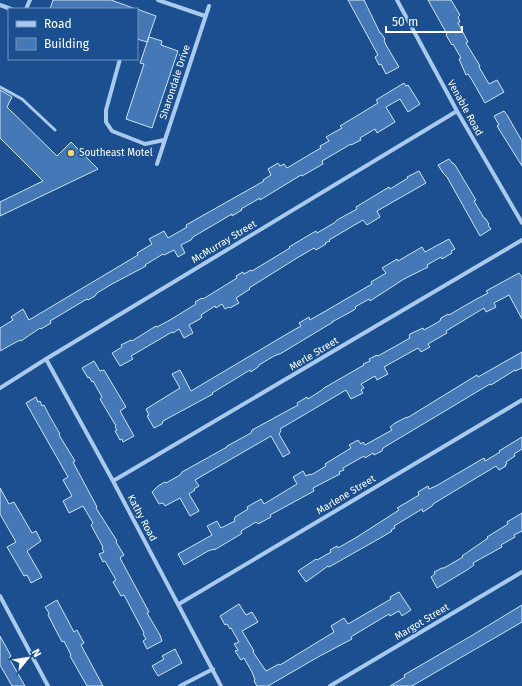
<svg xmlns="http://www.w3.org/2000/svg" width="522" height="686" viewBox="0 0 522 686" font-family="'Fira Sans',sans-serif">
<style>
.building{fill:#4478b7;stroke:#cfe3fa}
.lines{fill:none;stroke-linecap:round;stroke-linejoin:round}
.lane{stroke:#a9c9ee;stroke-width:3}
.street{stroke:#a9c9ee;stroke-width:4}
.poi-dot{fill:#ffd166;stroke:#1b4f8f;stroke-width:1.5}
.labels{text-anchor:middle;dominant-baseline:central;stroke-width:3;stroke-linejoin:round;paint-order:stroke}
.street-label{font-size:10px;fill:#fff;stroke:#1b4f8f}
.poi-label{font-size:10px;fill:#fff;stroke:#1b4f8f;text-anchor:start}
</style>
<rect width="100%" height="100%" fill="#1b4f8f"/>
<path class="building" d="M 53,0 L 111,0 L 133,8 L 133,9 L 50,9 Z
M 348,0 L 364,0 L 380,33 L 381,33 L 385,39 L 384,40 L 386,45 L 399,67 L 386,74 L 381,64 L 379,65 L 375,57 L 378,55 Z
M 428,0 L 451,0 L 460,15 L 458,17 L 460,22 L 458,23 L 467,40 L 468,42 L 466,43 L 480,66 L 479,67 L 489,84 L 497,80 L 504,92 L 485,103 L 472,80 L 468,74 L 466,75 L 459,59 L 461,58 L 453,44 L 452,45 L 446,35 L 447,34 Z
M 137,9 L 156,16 L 147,42 L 137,39 Z
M 149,37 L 162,41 L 161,45 L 178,51 L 152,128 L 126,119 L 144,64 L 140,63 Z
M 404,83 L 406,86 L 408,85 L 420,104 L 408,112 L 400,99 L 386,107 L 395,122 L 377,133 L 375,129 L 360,138 L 361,140 L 351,145 L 351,144 L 322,161 L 323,164 L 302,176 L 301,175 L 260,200 L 260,198 L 241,209 L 242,210 L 232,216 L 232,214 L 193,237 L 191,240 L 181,245 L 185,253 L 178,257 L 174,250 L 164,255 L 163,254 L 145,265 L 146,266 L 112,284 L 97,293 L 95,296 L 88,300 L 87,299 L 50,321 L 51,323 L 41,329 L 40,328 L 21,341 L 20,340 L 0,351 L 0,328 L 13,320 L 11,317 L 23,309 L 29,320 L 138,255 L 137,253 L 152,244 L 149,239 L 164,231 L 168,238 L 187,227 L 186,225 L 264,181 L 263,180 L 271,175 L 268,169 L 278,163 L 280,166 L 284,164 L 287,168 L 319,149 L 321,148 L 320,146 L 329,141 L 326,137 L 342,128 L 340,126 L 378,103 L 376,100 Z
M 0,90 L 12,97 L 7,107 L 57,156 L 71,142 L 98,169 L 0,216 L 0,202 L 43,181 L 0,138 Z
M 504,111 L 507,115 L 522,141 L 522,166 L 497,126 L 499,125 L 494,116 Z
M 449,159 L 452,163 L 453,163 L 455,165 L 476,200 L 474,201 L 484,218 L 485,218 L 489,224 L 488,225 L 491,229 L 480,236 L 447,177 L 443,173 L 438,165 Z
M 419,171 L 426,183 L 377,211 L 380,217 L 367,225 L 363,220 L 329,240 L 330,241 L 325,243 L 326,244 L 316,250 L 314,248 L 297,258 L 249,288 L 250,289 L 236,298 L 239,303 L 230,308 L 229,307 L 225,309 L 222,304 L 216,308 L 215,306 L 201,315 L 202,317 L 200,319 L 189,325 L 193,333 L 184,338 L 179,329 L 173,333 L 172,332 L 131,356 L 133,359 L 120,366 L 112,353 L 122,347 L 121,345 L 131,340 L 132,341 L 156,326 L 157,327 L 170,320 L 196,304 L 195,302 L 202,298 L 203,299 L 237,278 L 236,276 L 243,272 L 244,274 L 251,270 L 252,271 L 290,248 L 289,247 L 299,241 L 316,231 L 317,233 L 334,223 L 337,220 L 357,209 L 356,207 L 389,187 L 390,189 L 408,178 L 407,177 Z
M 449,239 L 455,249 L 451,251 L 452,253 L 442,259 L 441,257 L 427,265 L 428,267 L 404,279 L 370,301 L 369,299 L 355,307 L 356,308 L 354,310 L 332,322 L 333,322 L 280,354 L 279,354 L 274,356 L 259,365 L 258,367 L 251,372 L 250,370 L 217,390 L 212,393 L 213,394 L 163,421 L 162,424 L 154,428 L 147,416 L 149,415 L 146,409 L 180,388 L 172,374 L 180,370 L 191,391 L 292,331 L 301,326 L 299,323 L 309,317 L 310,320 L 372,284 L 371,282 L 386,273 L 382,268 L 397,259 L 398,261 L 422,247 L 425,252 Z
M 519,273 L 522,277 L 522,319 L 509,295 L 494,303 L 496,307 L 486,312 L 484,308 L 446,331 L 447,333 L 428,344 L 430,347 L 421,352 L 418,348 L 384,367 L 388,374 L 377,380 L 375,376 L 361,384 L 364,388 L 361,390 L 363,393 L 351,399 L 346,390 L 280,429 L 281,431 L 279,434 L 290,453 L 283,457 L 271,436 L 195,480 L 199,486 L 194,489 L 195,490 L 189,494 L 199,511 L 190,516 L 180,498 L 165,506 L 163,503 L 159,504 L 152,492 L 158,486 L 165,482 L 166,483 L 180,475 L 182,472 L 227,447 L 227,446 L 229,445 L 251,433 L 252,430 L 298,405 L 297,403 L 307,397 L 308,399 L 322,390 L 324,388 L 364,365 L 363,364 L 370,361 L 369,359 L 377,355 L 378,356 L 410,338 L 409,336 L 410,334 L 423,328 L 424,330 L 440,321 L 441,318 L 448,314 L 449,315 L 473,301 L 488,293 L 486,291 Z
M 522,352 L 522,368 L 515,371 L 515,370 L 491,385 L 490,384 L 383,448 L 382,451 L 374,455 L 373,453 L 365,458 L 364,456 L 343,468 L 344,470 L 339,472 L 340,474 L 313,488 L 314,491 L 270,515 L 271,517 L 258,524 L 256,522 L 241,531 L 242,533 L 241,534 L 221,546 L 214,550 L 214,549 L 208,551 L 184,565 L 178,554 L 212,535 L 207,526 L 217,521 L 221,528 L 235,521 L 234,519 L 235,518 L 235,517 L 248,509 L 247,507 L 261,499 L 264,504 L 297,484 L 293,477 L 303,471 L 306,476 L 310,474 L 311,475 L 326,466 L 325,464 L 351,448 L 349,445 L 358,440 L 361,444 L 363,442 L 365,445 L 392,430 L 390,427 L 395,423 L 407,417 L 407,418 L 477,375 L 478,377 Z
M 94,361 L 100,371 L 104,370 L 126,407 L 120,411 L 134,436 L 123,442 L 122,439 L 120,440 L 115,431 L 117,430 L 115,427 L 116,426 L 100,399 L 102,397 L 93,381 L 92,382 L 89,377 L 88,378 L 82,368 Z
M 36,397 L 38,402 L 40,401 L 42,406 L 44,405 L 49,415 L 60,434 L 59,435 L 75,461 L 73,462 L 97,507 L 96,508 L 117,541 L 116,542 L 124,555 L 120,558 L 149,612 L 147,613 L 160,635 L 162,641 L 147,649 L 143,641 L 146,639 L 143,634 L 144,633 L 124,595 L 121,596 L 113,582 L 116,580 L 105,561 L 103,562 L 99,554 L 104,552 L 102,548 L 103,547 L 91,525 L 93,523 L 83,506 L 69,513 L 63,501 L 72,496 L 63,480 L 68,477 L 26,403 Z
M 522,437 L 522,449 L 514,454 L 515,456 L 506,462 L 507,464 L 505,465 L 506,466 L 499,470 L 496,466 L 433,504 L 433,505 L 432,506 L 423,512 L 422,509 L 394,526 L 395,528 L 391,530 L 392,531 L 382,537 L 329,567 L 328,566 L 306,582 L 298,571 L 316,559 L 317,560 L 331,552 L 330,550 L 337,546 L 338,548 L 357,537 L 399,510 L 397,508 L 419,495 L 418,492 L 428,486 L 429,489 L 436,486 L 484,458 L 485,461 L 500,452 L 499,451 Z
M 0,488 L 9,504 L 14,502 L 32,533 L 36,531 L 41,541 L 27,551 L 42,577 L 31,583 L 27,575 L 24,576 L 7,547 L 16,542 L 0,514 Z
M 522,513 L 522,531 L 514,535 L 515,537 L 501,545 L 502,547 L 473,563 L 474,565 L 467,570 L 437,588 L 431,577 L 435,574 L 434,572 L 442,568 L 444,568 L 463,557 L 462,556 L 488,538 L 487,537 L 508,524 L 507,522 Z
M 399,592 L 411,610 L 402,616 L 399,611 L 390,616 L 389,614 L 354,635 L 351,637 L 352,639 L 318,657 L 268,686 L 257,686 L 254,681 L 255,680 L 252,672 L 244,658 L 241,660 L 235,651 L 238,650 L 234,644 L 239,642 L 231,628 L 230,629 L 227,624 L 225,625 L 220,616 L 239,604 L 246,615 L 252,612 L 258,622 L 242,631 L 254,651 L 253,652 L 266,671 L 279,664 L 280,665 L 334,632 L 331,626 L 344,618 L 348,624 L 391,599 L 390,597 Z
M 57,600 L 74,632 L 77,630 L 84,643 L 81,645 L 103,686 L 87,686 L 70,656 L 71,655 L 64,641 L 62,642 L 48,615 L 49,613 L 45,607 Z
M 522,605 L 522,622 L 412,686 L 390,686 L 405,677 L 404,675 L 471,636 Z
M 0,636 L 11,656 L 9,658 L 25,686 L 12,686 L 0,665 Z
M 175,649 L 182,663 L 158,676 L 152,666 L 164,659 L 162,656 Z"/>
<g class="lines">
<path class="lane" d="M 0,87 L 22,99 L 55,130"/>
<path class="street" d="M 158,0 L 205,16
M 397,0 L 457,111 L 522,223
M 0,5 L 11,9
M 26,9 L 30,0
M 120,59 L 106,110 L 106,122 L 112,131 L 145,144 L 164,140
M 157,164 L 209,6
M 46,359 L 113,481 L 221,686
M 0,388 L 46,359 L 457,111
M 113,481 L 522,240
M 0,596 L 48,686
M 179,604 L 522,400
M 180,686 L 213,669
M 330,686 L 522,572"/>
</g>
<circle class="poi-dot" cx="71" cy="153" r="4"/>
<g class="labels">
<g class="street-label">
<text transform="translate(175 82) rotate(-72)">Sharondale Drive</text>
<text transform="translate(465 108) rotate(61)">Venable Road</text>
<text transform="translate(224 242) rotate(-31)">McMurray Street</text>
<text transform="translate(314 354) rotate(-31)">Merle Street</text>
<text transform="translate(346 495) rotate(-31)">Marlene Street</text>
<text transform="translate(142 518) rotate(62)">Kathy Road</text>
<text transform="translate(422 622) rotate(-31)">Margot Street</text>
</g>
<g class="poi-label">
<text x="79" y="153">Southeast Motel</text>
</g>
</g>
<rect x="8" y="8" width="130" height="52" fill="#1b4f8f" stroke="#7695bc"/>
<rect x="16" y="21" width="20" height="6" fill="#a9c9ee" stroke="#7695bc"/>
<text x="44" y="28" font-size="12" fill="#ffffff">Road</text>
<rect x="16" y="38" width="20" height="12" fill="#4478b7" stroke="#7695bc"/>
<text x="44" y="48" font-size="12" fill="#ffffff">Building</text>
<g transform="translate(28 658) rotate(60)" stroke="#1b4f8f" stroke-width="3" paint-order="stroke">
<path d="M0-3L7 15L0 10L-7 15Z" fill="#ffffff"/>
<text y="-6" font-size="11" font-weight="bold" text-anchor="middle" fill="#ffffff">N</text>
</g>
<path d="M386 26v6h76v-6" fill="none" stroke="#ffffff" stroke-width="2"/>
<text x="392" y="26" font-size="12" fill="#ffffff" stroke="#1b4f8f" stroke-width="3" paint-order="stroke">50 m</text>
</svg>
